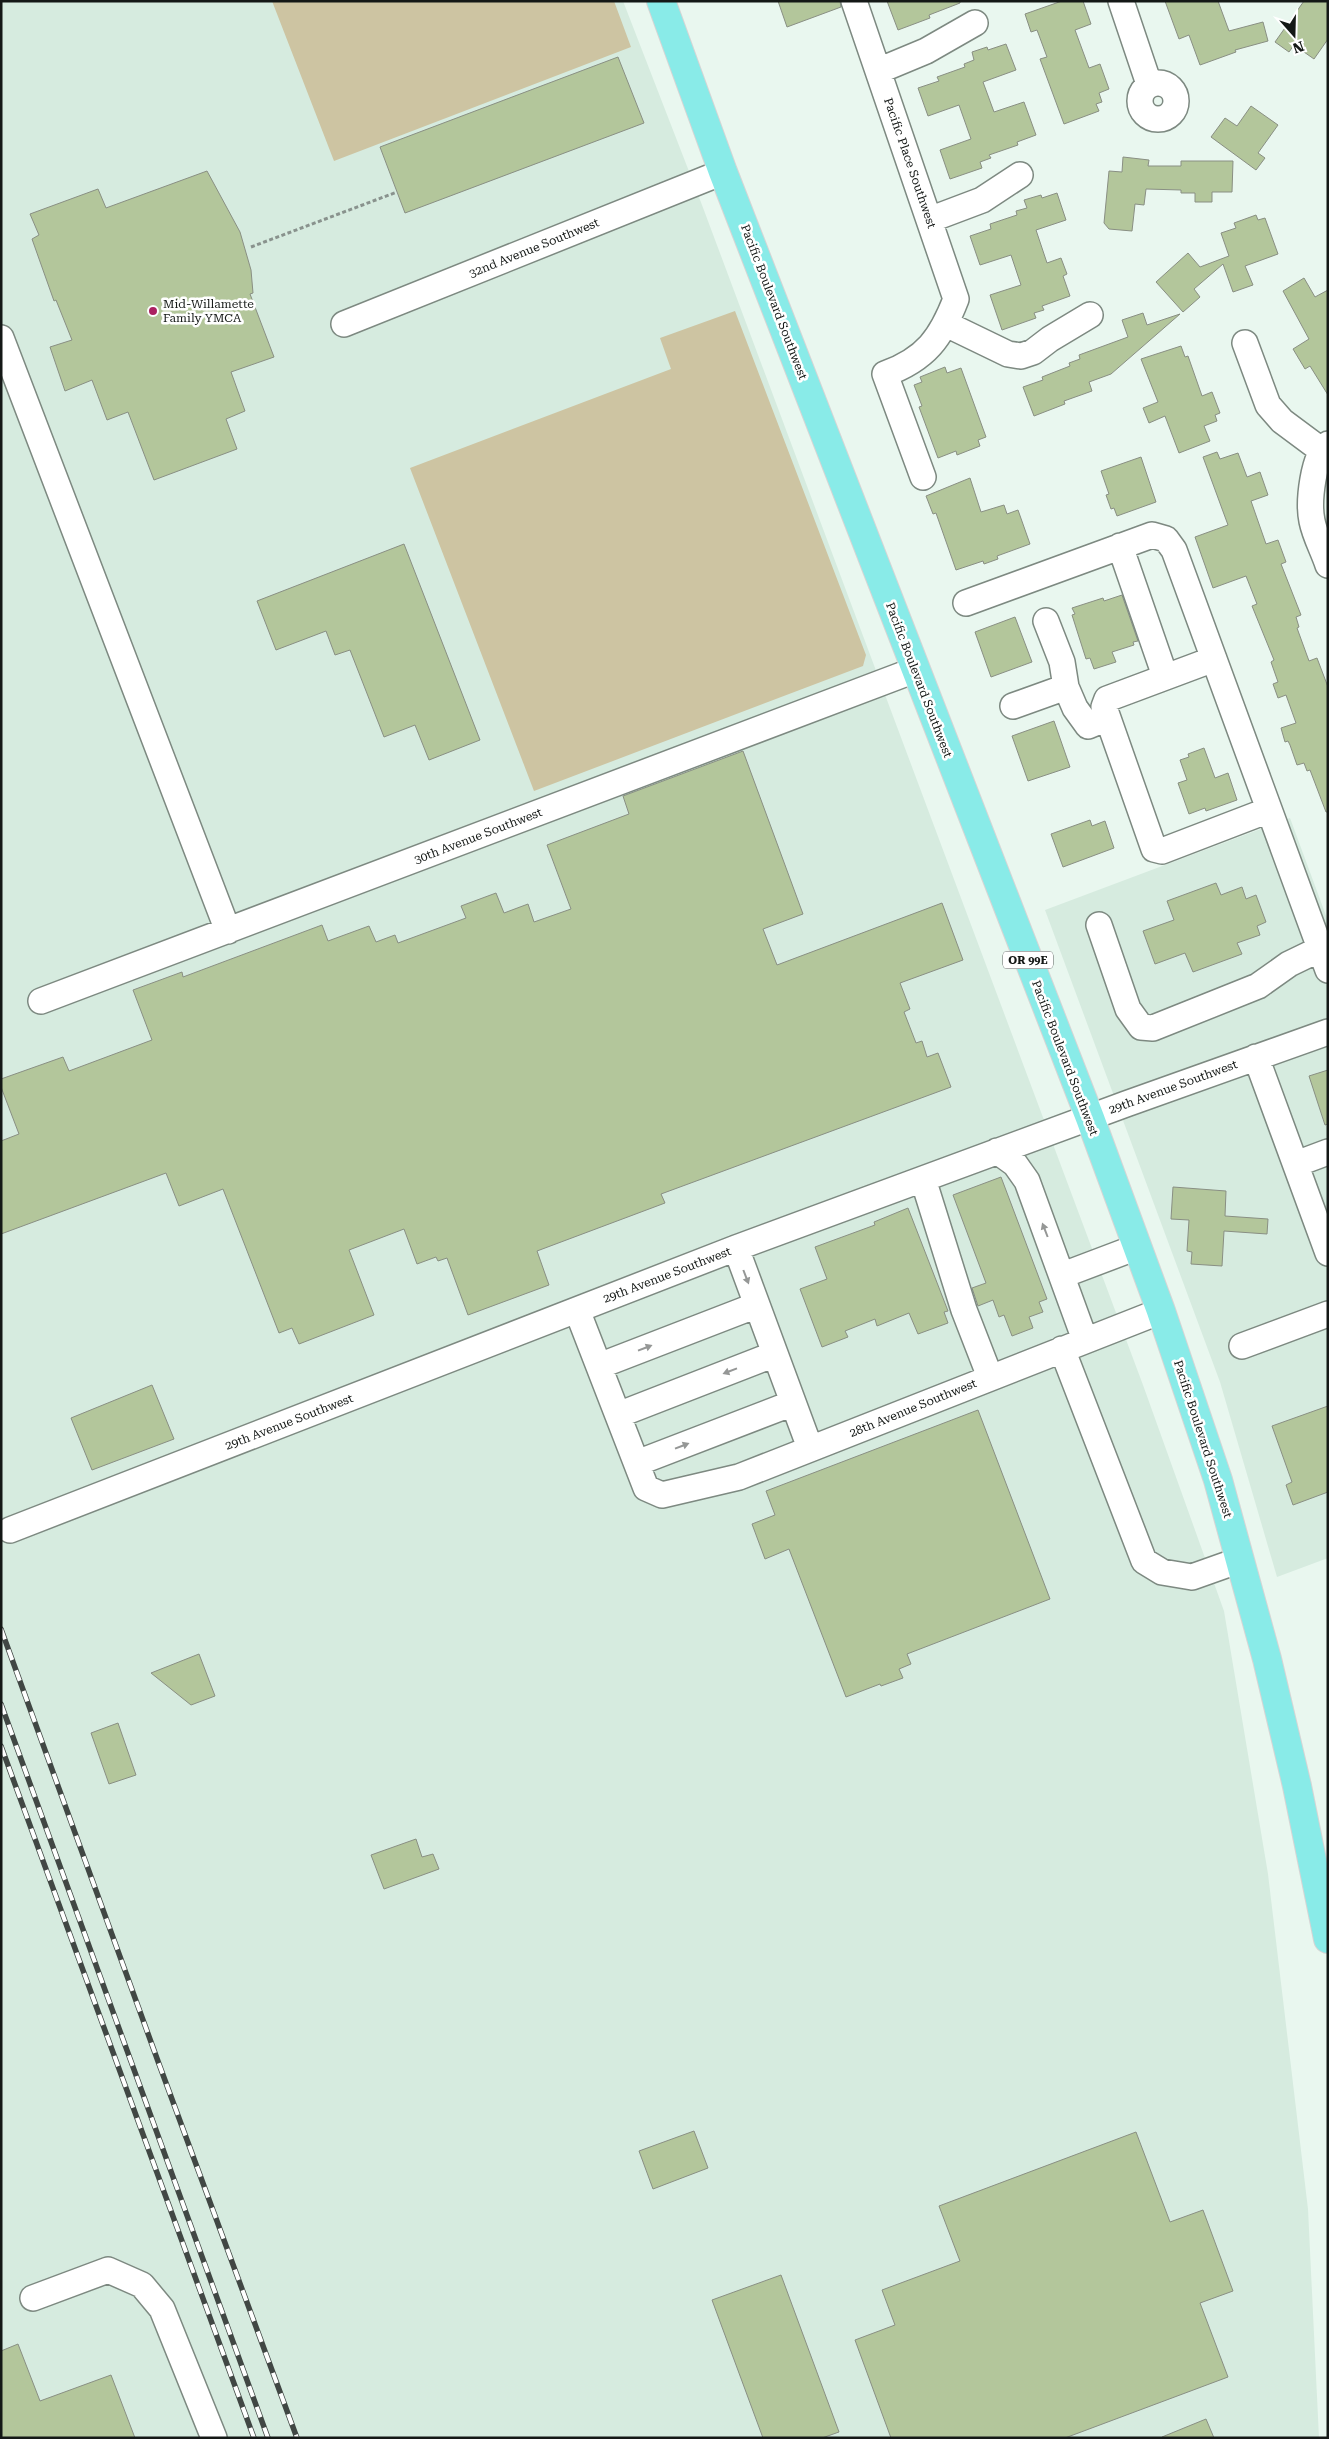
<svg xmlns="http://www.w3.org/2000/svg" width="1329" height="2439" viewBox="0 0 1329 2439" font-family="'Roboto Serif',serif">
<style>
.built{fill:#d6ebdf}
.green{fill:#cdc4a2}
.building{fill:#b3c69b;stroke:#898f83}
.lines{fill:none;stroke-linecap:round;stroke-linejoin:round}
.minor-casing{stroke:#7d8981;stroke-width:28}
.major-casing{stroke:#d5d5d5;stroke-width:30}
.path{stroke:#89928d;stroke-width:3;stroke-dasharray:4 2.5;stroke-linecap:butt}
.minor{stroke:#fff;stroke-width:25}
.major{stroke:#89ebe8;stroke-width:28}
.rail-casing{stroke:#414744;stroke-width:5.5}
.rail{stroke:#fff;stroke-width:4;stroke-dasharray:11;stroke-linecap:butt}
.oneway{fill:#959796}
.poi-dot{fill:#ab2061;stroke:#fff;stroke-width:2}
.labels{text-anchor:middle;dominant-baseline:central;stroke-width:5;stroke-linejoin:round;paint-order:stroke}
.shield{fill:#fff;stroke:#5a5d5c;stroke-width:1}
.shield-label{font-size:11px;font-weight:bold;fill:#141816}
.street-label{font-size:12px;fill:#141816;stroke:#fff}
.poi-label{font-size:12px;fill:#141816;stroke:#fff;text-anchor:start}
</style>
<rect width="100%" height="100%" fill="#e9f7ef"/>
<path class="built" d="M 1,1 L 623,1 L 702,205 L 1143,1385 L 1224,1611 L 1268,1874 L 1308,2209 L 1319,2438 L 1,2438 Z
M 1290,818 L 1328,921 L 1328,1558 L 1277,1577 L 1220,1382 L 1045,910 Z"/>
<path class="green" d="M 272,1 L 614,1 L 631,47 L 334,161 Z
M 735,311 L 866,655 L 863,666 L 534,791 L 410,468 L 671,369 L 660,338 Z"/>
<path class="building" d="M 778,1 L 840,1 L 841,7 L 787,27 Z
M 887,1 L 960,1 L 960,3 L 929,15 L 930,18 L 898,30 Z
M 1062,1 L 1083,1 L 1091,24 L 1075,30 L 1089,68 L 1100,64 L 1109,89 L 1099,93 L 1102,102 L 1096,104 L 1099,111 L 1064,124 L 1040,59 L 1047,57 L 1037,30 L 1031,32 L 1025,14 Z
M 1165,1 L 1218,1 L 1229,31 L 1263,22 L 1268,41 L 1235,50 L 1236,52 L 1200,65 L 1189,35 L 1179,39 Z
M 1304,1 L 1328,1 L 1328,39 L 1314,59 L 1294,45 L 1289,52 L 1275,42 Z
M 1006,44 L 1016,70 L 983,82 L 994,112 L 1024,102 L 1036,135 L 1017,142 L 1018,145 L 989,155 L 991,158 L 980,162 L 982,168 L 950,179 L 940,150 L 971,139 L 959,105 L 928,116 L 918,88 L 939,81 L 937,77 L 965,67 L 964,64 L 974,60 L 972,52 L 987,47 L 988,50 Z
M 618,57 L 644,123 L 405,213 L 380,147 Z
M 1251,106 L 1278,125 L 1258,153 L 1265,158 L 1256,170 L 1211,137 L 1225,118 L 1237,126 Z
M 1123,157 L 1149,160 L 1148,166 L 1181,166 L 1181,161 L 1233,161 L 1232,192 L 1212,192 L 1212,202 L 1195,202 L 1195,193 L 1181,193 L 1181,190 L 1146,189 L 1144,205 L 1135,204 L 1132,231 L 1109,229 L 1104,223 L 1109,171 L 1122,172 Z
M 207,171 L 240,232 L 251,270 L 253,293 L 250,294 L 274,357 L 231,372 L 245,411 L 226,419 L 237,449 L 154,480 L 128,412 L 107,420 L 92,380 L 65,391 L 50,347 L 72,340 L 56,300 L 54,301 L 32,239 L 39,235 L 30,214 L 98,189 L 106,208 Z
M 1057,193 L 1066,220 L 1036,230 L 1047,263 L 1061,258 L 1067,274 L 1063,276 L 1070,296 L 1042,306 L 1044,310 L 1034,313 L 1036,318 L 1002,330 L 990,295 L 1021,285 L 1011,255 L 980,265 L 970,236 L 991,229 L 990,224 L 1017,215 L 1016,211 L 1027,208 L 1024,200 L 1041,195 L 1042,198 Z
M 1256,215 L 1258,220 L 1265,218 L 1278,254 L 1245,266 L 1253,285 L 1233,292 L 1223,264 L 1194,289 L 1200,297 L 1183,312 L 1156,282 L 1188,253 L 1200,267 L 1229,256 L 1221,233 L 1236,228 L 1234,223 Z
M 1304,278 L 1315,297 L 1328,290 L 1328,395 L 1310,366 L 1305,369 L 1293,349 L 1309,339 L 1283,291 Z
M 1143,313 L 1147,325 L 1180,314 L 1111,374 L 1089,382 L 1092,391 L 1064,401 L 1065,404 L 1034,416 L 1023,387 L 1043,380 L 1042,377 L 1070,366 L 1069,363 L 1080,359 L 1079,355 L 1128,337 L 1122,320 Z
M 1181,346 L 1185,357 L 1188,356 L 1202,396 L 1212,392 L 1220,413 L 1215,415 L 1217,421 L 1204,426 L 1210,441 L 1179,453 L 1165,416 L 1149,423 L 1143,408 L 1158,402 L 1141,359 Z
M 945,367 L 947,373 L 961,368 L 986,437 L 978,440 L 980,446 L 957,455 L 956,451 L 938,458 L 919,407 L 922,406 L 914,385 L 922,382 L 920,377 Z
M 1217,452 L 1220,459 L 1238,453 L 1247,477 L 1260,472 L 1268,495 L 1251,501 L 1266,544 L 1278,540 L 1286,562 L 1281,564 L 1301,615 L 1296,617 L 1299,627 L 1297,628 L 1309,661 L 1317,658 L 1328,687 L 1328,812 L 1326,812 L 1310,770 L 1307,771 L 1304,763 L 1297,765 L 1290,745 L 1288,741 L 1285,742 L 1281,728 L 1296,723 L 1286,695 L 1278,698 L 1273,684 L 1278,682 L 1271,662 L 1274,660 L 1252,606 L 1257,604 L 1246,576 L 1213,588 L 1195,537 L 1228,525 L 1203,457 Z
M 1141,457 L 1156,502 L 1117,516 L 1114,508 L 1111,509 L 1106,495 L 1109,494 L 1101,471 Z
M 970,478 L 981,512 L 1004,505 L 1007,514 L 1018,510 L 1030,544 L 997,556 L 998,559 L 984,564 L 983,561 L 956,570 L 936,513 L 933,514 L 926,496 Z
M 404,544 L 480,740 L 429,760 L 415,725 L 384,737 L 350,650 L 335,655 L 326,631 L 276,650 L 257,601 Z
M 1122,595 L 1138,641 L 1133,642 L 1134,645 L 1112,652 L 1116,662 L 1094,669 L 1090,658 L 1086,659 L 1072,615 L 1075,614 L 1072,608 L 1103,598 L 1104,601 Z
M 1015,617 L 1032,662 L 991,677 L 975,632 Z
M 1054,721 L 1070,767 L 1028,781 L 1012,736 Z
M 1204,748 L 1215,778 L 1228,773 L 1237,800 L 1206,811 L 1205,808 L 1189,814 L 1178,783 L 1187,780 L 1180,760 L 1189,757 L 1188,754 Z
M 743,751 L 803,914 L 763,929 L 777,965 L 942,903 L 963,960 L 900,983 L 910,1009 L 904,1012 L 916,1043 L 922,1041 L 927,1057 L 938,1053 L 951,1087 L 661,1194 L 665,1203 L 537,1251 L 549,1285 L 468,1315 L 447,1258 L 438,1261 L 436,1257 L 417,1264 L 404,1229 L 349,1250 L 374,1315 L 299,1344 L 292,1328 L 279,1333 L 223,1189 L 179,1206 L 166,1173 L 1,1234 L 1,1141 L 19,1134 L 1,1087 L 1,1079 L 63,1057 L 69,1071 L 152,1040 L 133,990 L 182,972 L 183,977 L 322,925 L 328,941 L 369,926 L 376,942 L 395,935 L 398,943 L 466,918 L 461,906 L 496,893 L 504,913 L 528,904 L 534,922 L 571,909 L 547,845 L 629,814 L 623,796 Z
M 1090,820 L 1092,826 L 1105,821 L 1114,848 L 1063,867 L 1051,834 Z
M 1216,883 L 1221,895 L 1242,887 L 1246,899 L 1256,895 L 1266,922 L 1257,926 L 1260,935 L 1237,943 L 1242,954 L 1193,972 L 1185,953 L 1155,964 L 1143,931 L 1174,920 L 1167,901 Z
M 1328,1070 L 1328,1124 L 1325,1125 L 1309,1076 Z
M 1001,1177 L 1047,1299 L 1039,1302 L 1043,1312 L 1029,1317 L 1033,1328 L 1012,1336 L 1004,1315 L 999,1317 L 993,1300 L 978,1306 L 972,1288 L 986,1283 L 953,1195 Z
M 1173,1187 L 1226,1191 L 1225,1216 L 1268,1219 L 1267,1234 L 1224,1231 L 1222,1266 L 1191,1264 L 1192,1252 L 1187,1251 L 1189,1220 L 1171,1219 Z
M 908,1208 L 948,1311 L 944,1312 L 948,1323 L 918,1334 L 909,1313 L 877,1326 L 875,1319 L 845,1331 L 848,1337 L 822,1347 L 800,1289 L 827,1279 L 815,1247 L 875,1225 L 874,1222 Z
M 152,1385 L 174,1439 L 92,1470 L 71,1418 Z
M 1328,1406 L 1328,1492 L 1293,1505 L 1286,1485 L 1292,1482 L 1272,1426 Z
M 978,1410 L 1050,1599 L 907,1654 L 911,1664 L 899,1669 L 903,1678 L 881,1686 L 880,1684 L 846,1697 L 789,1549 L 765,1559 L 752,1524 L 775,1515 L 766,1491 Z
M 199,1654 L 215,1696 L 191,1705 L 151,1673 Z
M 118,1723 L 136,1775 L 109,1784 L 91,1733 Z
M 416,1839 L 422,1857 L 433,1854 L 439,1869 L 384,1889 L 371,1855 Z
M 694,2131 L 708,2168 L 653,2189 L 639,2151 Z
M 1136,2132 L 1170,2222 L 1203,2210 L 1233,2291 L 1200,2303 L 1228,2377 L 1065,2438 L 891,2438 L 855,2340 L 895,2325 L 882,2290 L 960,2261 L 939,2206 Z
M 781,2275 L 839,2432 L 822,2438 L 763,2438 L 712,2300 Z
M 18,2344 L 40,2401 L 111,2375 L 135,2438 L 1,2438 L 1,2351 Z
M 1206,2419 L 1214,2438 L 1162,2438 L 1162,2437 Z"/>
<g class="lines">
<g class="minor-casing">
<path id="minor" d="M 854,1 L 956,299 C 941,338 926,359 885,374 L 923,477
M 1121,1 L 1149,84
M 878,71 L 926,51 L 975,23
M1140 101a18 18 0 1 1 36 0a18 18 0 1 1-36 0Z
M 929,220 L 982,200 L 1020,175
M 344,324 L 723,172
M 946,324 L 1008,354 L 1021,356 L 1033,352 L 1050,339 L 1090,315
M 1,338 L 228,931
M 1245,343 L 1268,405 L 1282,421 L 1321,450
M 1328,444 C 1313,456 1308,502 1312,521 C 1315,536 1323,550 1328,565
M 1120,546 L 1165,676
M 966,603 L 1152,535 L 1166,539 L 1174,550 L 1328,970
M 1046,621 L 1062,662 L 1066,687 L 1075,708 L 1088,726 L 1107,718
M 1214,659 L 1107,699 L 1104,707 L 1154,849 L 1162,851 L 1269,810
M 1013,706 L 1066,687
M 1099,925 L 1128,1009 L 1141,1027 L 1153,1028 L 1258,986 L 1289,964 L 1320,949
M 41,1001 L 915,670
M 1256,1057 L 1328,1253
M 997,1151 L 1015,1164 L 1027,1181 L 1085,1340
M 1296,1164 L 1328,1152
M 923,1179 L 964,1310 L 990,1377
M 736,1248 L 810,1448
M 1063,1275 L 1137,1247
M 577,1310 L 646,1488 L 662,1495 L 739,1477 L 1161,1311
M 1242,1346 L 1328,1314
M 1062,1349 L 1144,1561 L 1162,1572 L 1192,1577 L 1240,1560
M 599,1366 L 757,1305
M 618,1415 L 775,1354
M 637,1463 L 793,1403
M 10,1530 L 736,1248 L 1126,1104 L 1328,1032
M 33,2298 L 108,2270 L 142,2285 L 162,2309 L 214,2438"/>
</g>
<g class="major-casing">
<path id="major" d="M 661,1 L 723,172 L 1090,1118 L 1161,1311 L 1218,1480 L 1267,1659 L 1297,1786 L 1328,1939"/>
</g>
<path class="path" d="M 251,247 L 397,192"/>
<use href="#minor" class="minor"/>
<use href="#major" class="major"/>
<g class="rail-casing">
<path id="rail" d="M 1,1629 L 159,2064 L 297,2438
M 1,1704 L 268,2438
M 1,1746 L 254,2438"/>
</g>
<use href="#rail" class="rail"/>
</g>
<defs><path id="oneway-solid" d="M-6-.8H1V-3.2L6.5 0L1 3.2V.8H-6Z" transform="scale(1.25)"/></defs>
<g class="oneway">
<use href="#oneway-solid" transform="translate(1045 1230) rotate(-111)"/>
<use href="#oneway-solid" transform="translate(746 1277) rotate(69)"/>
<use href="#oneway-solid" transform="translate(645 1348) rotate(-21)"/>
<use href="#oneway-solid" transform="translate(730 1371) rotate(159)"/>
<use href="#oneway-solid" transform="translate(682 1446) rotate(-21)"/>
</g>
<circle class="poi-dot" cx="153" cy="311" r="5"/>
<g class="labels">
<rect class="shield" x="1003" y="951.5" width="50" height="17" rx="4"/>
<g class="shield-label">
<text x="1028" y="960">OR 99E</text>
</g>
<g class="street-label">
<text transform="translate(910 163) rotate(71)">Pacific Place Southwest</text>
<text transform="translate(534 248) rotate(-22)">32nd Avenue Southwest</text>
<text transform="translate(774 302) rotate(69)">Pacific Boulevard Southwest</text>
<text transform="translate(919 680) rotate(69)">Pacific Boulevard Southwest</text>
<text transform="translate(478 836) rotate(-21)">30th Avenue Southwest</text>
<text transform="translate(1065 1058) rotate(69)">Pacific Boulevard Southwest</text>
<text transform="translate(1173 1087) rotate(-20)">29th Avenue Southwest</text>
<text transform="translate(667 1275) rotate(-21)">29th Avenue Southwest</text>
<text transform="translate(913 1408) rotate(-22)">28th Avenue Southwest</text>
<text transform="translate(289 1422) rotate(-21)">29th Avenue Southwest</text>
<text transform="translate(1203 1439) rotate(72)">Pacific Boulevard Southwest</text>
</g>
<g class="poi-label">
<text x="163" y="304">Mid-Willamette<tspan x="163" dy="14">Family YMCA</tspan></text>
</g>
</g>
<rect width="1329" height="2439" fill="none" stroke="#141816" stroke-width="5"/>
<g transform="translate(1294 35) rotate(160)" stroke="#ffffff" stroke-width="4" paint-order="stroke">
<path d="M0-4L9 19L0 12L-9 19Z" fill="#141816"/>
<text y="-8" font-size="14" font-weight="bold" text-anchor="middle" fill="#141816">N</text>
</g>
</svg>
